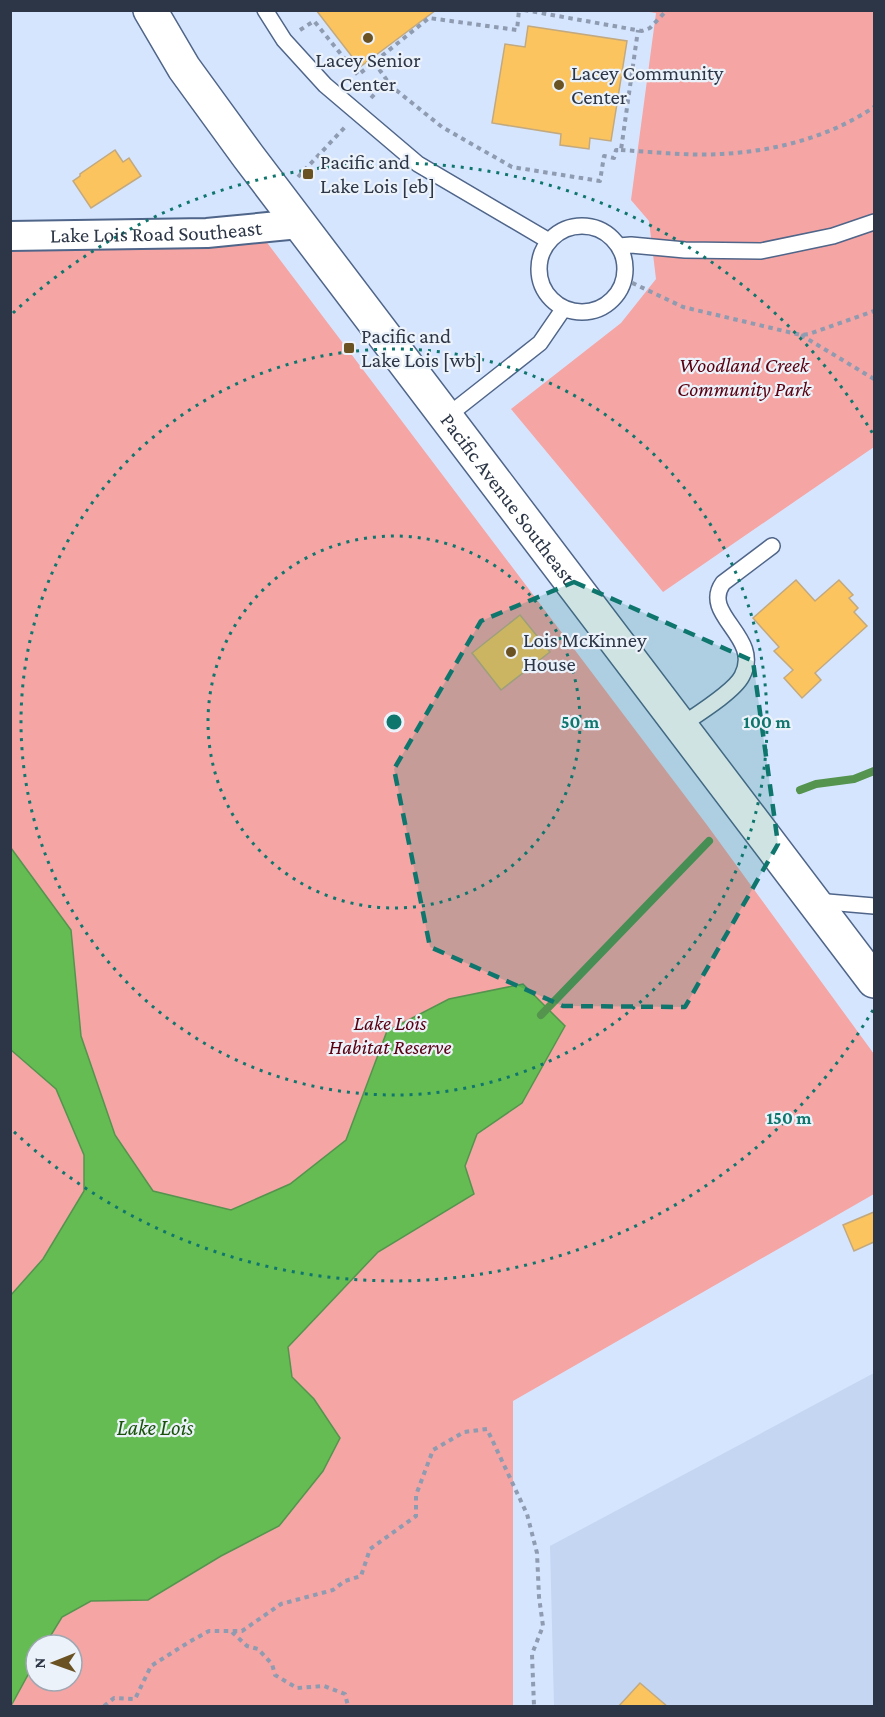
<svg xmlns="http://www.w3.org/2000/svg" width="885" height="1717" viewBox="0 0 885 1717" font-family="'Crimson Pro',serif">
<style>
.built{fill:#c4d6f2}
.green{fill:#f4a5a4;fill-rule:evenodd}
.water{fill:#65bc52;stroke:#54944e;stroke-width:1.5}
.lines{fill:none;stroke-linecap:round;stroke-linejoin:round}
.stream{stroke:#54944e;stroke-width:8}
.building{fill:#fbc45f;stroke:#c2a97f;stroke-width:1.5}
.service-casing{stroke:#4f6589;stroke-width:18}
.minor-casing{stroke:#4f6589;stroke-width:32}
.secondary-casing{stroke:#4f6589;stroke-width:36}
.path{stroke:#8e9bb0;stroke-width:4;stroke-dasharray:4.5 4.5;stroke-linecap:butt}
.service{stroke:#fff;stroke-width:15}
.minor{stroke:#fff;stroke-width:28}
.secondary{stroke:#fff;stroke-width:33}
.marked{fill:#0f766e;fill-opacity:0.2;stroke:#0f766e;stroke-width:4.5;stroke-dasharray:12 8;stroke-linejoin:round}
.ring{fill:none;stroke:#0f766e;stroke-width:3;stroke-dasharray:3 6}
.poi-dot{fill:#6b5223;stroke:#ecf2fa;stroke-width:2}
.labels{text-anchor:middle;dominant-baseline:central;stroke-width:4.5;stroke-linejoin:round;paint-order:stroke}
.poi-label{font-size:21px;fill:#2c3646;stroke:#ecf2fa;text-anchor:start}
.street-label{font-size:21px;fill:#2c3646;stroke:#ecf2fa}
.park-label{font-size:21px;font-style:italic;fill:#590011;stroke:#ecf2fa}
.water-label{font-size:22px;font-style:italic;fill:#195309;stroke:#ecf2fa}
.centre{fill:#0f766e;stroke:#ecf2fa;stroke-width:3}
.ring-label{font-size:18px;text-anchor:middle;font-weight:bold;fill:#0f766e;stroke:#ecf2fa;stroke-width:4.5;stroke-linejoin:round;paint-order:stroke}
</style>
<rect width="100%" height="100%" fill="#d6e5fe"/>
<path class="built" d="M 874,1373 L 874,1706 L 554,1706 L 550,1546 Z"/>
<path class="green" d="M 643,11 L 874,11 L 874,447 L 663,592 L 511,409 L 621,323 L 656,279 L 649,221 L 631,200 L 656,13 Z
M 262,236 L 707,825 L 874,1054 L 874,1194 L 513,1401 L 513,1706 L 11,1706 L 10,242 ZM 36,1645 L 72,1645 L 72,1681 L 36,1681 Z"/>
<path class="water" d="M 11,848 L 71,930 L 81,1036 L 115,1135 L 153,1191 L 231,1210 L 290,1184 L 346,1140 L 387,1031 L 449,999 L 523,984 L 565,1026 L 522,1103 L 477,1134 L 465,1166 L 474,1194 L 378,1252 L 288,1347 L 292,1377 L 314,1399 L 340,1438 L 323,1471 L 279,1526 L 221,1556 L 148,1600 L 91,1601 L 62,1617 L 45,1645 L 36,1645 L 36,1660 L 11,1706 L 11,1295 L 43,1259 L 84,1191 L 84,1155 L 56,1089 L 11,1050 Z"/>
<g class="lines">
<path class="stream" d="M 800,790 L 816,784 L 854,779 L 874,771
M 541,1015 L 709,841"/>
</g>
<path class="building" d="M 316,10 L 436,10 L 360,67 Z
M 528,26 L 627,41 L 611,141 L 590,138 L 589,149 L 560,145 L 561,134 L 492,123 L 505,44 L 525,47 Z
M 115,150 L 123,162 L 129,158 L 141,176 L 91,208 L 73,181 L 80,176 L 80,174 Z
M 796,580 L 815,601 L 839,580 L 853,595 L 849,598 L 858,608 L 854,612 L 867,626 L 815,673 L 821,680 L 802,698 L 784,678 L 793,670 L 774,651 L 779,647 L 753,618 Z
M 520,615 L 550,652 L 501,690 L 472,653 Z
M 874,1212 L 874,1242 L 854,1251 L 843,1225 Z
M 640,1683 L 668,1707 L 618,1707 Z"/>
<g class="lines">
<g class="service-casing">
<path id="service" d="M 265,10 L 284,40 L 325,85 L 418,164 L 549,241
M539 269a43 43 0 1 1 86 0a43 43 0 1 1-86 0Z
M 619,246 L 631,245 L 685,250 L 761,251 L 833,236 L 874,222
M 446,417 L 540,343 L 564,308
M 680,726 C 696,715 734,692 742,676 C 763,637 700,615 723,583 L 772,546
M 816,901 L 874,906"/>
</g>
<g class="minor-casing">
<g id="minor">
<path id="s1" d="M 10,236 L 207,233 L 299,224"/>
</g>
</g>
<g class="secondary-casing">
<g id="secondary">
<path id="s2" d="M 150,10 L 184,68 L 248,156 L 874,981"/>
</g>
</g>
<path class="path" d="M 524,10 L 642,31 L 650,28 L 667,10
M 300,30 L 314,21 L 358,75 L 429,18 L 517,30 L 519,10
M 374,62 L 391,86 L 442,127 L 512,167 L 600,181 L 604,156 L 614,158 L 616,150 L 621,150 L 638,30
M 371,98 L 387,81
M 621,150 C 654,152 689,156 722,154 C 775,151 830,137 874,107
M 298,177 L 346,126
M 624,279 L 683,307 L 801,335 L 809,334 L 874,311
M 801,335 L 874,379
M 232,1632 L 247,1646 L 258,1649 L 272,1664 L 275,1675 L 297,1688 L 324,1686 L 345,1694 L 348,1706
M 104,1706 L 114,1698 L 135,1699 L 151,1666 L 189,1642 L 209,1631 L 242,1631 L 281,1604 L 333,1590 L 345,1581 L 361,1576 L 370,1549 L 416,1516 L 416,1495 L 433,1450 L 464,1432 L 487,1429 L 527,1514 L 537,1553 L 539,1597 L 543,1626 L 532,1654 L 534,1706"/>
<use href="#service" class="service"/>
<use href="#minor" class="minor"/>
<use href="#secondary" class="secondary"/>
</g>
<path class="marked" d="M 574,582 L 753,661 L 778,844 L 685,1007 L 563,1006 L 430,947 L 394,769 L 481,621 Z"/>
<g class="ring">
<circle cx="394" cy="722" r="186"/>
<circle cx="394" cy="722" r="373"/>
<path d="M873 1010A559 559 0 0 1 13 1131M13 313A559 559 0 0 1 873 434"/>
</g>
<g class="poi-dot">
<circle cx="368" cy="38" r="6"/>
<circle cx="559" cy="85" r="6"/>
<rect x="302" y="168" width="12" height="12" rx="3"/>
<rect x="343" y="342" width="12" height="12" rx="3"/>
<circle cx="511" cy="652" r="6"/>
</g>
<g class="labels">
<g class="poi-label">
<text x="368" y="60" text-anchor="middle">Lacey Senior<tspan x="368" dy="24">Center</tspan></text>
<text x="571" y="73">Lacey Community<tspan x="571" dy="24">Center</tspan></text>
<text x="320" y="162">Pacific and<tspan x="320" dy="24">Lake Lois [eb]</tspan></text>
<text x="361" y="336">Pacific and<tspan x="361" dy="24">Lake Lois [wb]</tspan></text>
<text x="523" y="640">Lois McKinney<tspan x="523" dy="24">House</tspan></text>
</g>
<g class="street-label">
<text stroke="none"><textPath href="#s1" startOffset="146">Lake Lois Road Southeast</textPath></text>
<text stroke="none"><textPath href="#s2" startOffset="606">Pacific Avenue Southeast</textPath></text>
</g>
<g class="park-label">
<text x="744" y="365">Woodland Creek<tspan x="744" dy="24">Community Park</tspan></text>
<text x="390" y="1023">Lake Lois<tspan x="390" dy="24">Habitat Reserve</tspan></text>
</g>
<g class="water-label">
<text x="155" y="1427">Lake Lois</text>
</g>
</g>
<circle cx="394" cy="722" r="9" class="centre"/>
<g class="ring-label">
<text x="580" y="728">50 m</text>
<text x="767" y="728">100 m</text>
<text x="789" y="1124">150 m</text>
</g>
<rect width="885" height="1717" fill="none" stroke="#2c3646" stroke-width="24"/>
<g transform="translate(54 1663) rotate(269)"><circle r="28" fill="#ecf2fa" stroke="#9fa7b2" stroke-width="1.5"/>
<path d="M0-4.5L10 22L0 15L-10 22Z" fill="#6b5223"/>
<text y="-9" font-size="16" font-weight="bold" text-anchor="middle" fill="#2c3646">N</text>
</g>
</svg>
